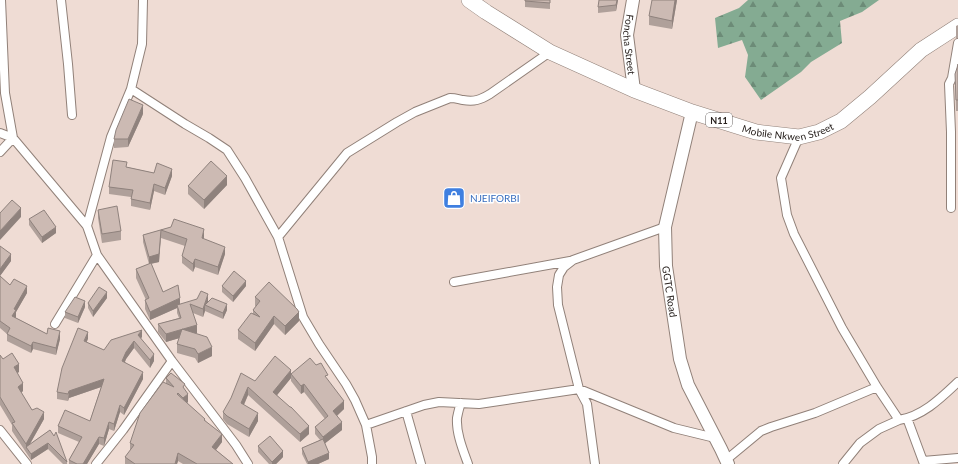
<svg xmlns="http://www.w3.org/2000/svg" width="958" height="464" viewBox="0 0 958 464" font-family="Lato,sans-serif">
<style>
.forest{fill:url(#forest-firs)}
.lines{fill:none;stroke-linecap:round;stroke-linejoin:round}
.street-casing{stroke:#918179;stroke-width:10}
.secondary-casing{stroke:#918179;stroke-width:14}
.highway-casing{stroke:#918179;stroke-width:16}
.street{stroke:#fff;stroke-width:8}
.secondary{stroke:#fff;stroke-width:12}
.highway{stroke:#fff;stroke-width:15}
.wall{fill:#afa09a}
.shaded-wall{fill:#8f827d}
.building{fill:#ccbab3;stroke:#8f827d}
.labels{text-anchor:middle;dominant-baseline:central;stroke-width:3;stroke-linejoin:round;paint-order:stroke}
.shield{fill:#fff;stroke:#686361;stroke-width:1}
.shield-label{font-size:9px;font-weight:bold;fill:#27201d}
.street-label{font-size:10px;fill:#27201d;stroke:#fff}
.shop-label{font-size:10px;fill:#366cbe;stroke:#fff;text-anchor:start}
</style>
<defs>
<pattern id="forest-firs" width="22" height="20" patternUnits="userSpaceOnUse"><rect width="22" height="20" fill="#84ab92"/><path d="M5 1l3.5 6h-7zM16 11l3.5 6h-7z" fill="#6c8b77"/></pattern>
</defs>
<rect width="100%" height="100%" fill="#efdcd4"/>
<path class="forest" d="M 748,0 L 879,0 L 862,12 L 840,21 L 842,43 L 811,62 L 801,72 L 761,100 L 745,77 L 748,55 L 742,40 L 718,48 L 715,18 L 739,8 Z"/>
<g class="lines">
<g class="street-casing">
<path id="street" d="M 61,0 L 68,64 L 72,115
M 131,89 L 185,124 L 209,138 L 227,150 L 245,178 L 278,237 L 303,317 L 319,344 L 346,384 L 355,400 L 366,425 L 372,457 L 372,464
M 0,133 L 13,138 L 87,226 L 97,255 L 172,361 L 236,445 L 248,464
M 799,137 L 781,178 L 787,215 L 794,234 L 842,328 L 877,387 L 899,420 L 879,429 L 860,443 L 843,464
M 0,152 L 13,138 L 5,93 L 1,0
M 951,208 L 951,132 L 949,84 L 952,78 L 958,43
M 87,226 L 111,137 L 131,89 L 142,44 L 143,0
M 278,237 L 347,153 L 397,122 L 415,112 L 450,98 C 455,98 458,99 463,100 C 474,102 480,100 490,94 L 550,52
M 454,282 L 570,261
M 55,324 L 97,255
M 461,403 C 459,408 458,413 457,418 C 456,433 463,450 468,464
M 406,411 L 421,464
M 907,418 L 924,464
M 899,420 C 923,416 941,398 958,382
M 366,425 L 424,405 L 439,402 L 479,404 L 579,389 L 674,428 L 715,438
M 0,430 L 27,464
M 726,460 L 761,431 L 771,427 L 815,413 L 877,387
M 923,461 L 958,458
M 96,464 L 123,430 L 172,361
M 595,464 L 587,404 L 579,389 L 558,305 L 557,287 L 559,275 L 564,267 L 573,260 L 665,227"/>
</g>
<g class="secondary-casing">
<g id="secondary">
<path id="s1" d="M 633,0 L 627,35 L 634,90"/>
<path id="s2" d="M 692,112 L 665,227 L 666,266 L 680,359 L 688,385 L 721,449 L 728,464"/>
</g>
</g>
<g class="highway-casing">
<g id="highway">
<path id="s3" d="M 469,0 L 486,12 L 550,52 L 634,90 L 692,112 L 756,132 L 799,137 L 819,132 L 841,121 L 870,97 L 921,50 L 958,26"/>
</g>
</g>
<use href="#street" class="street"/>
<use href="#secondary" class="secondary"/>
<use href="#highway" class="highway"/>
</g>
<path class="wall" d="M 525,0 L 550,0 L 550,9 L 525,7 Z
M 618,0 L 616,11 L 598,13 L 598,7 Z
M 677,0 L 672,29 L 649,25 L 649,16 Z
M 958,25 L 958,38 L 956,38 L 956,26 Z
M 958,64 L 958,111 L 956,111 L 955,74 L 957,68 Z
M 143,114 L 128,147 L 114,148 L 114,139 Z
M 127,167 L 154,173 L 172,176 L 165,195 L 154,191 L 150,210 L 131,206 L 131,197 L 109,194 L 109,187 Z
M 227,185 L 204,209 L 188,194 L 188,186 Z
M 98,210 L 121,231 L 121,240 L 102,243 L 98,218 Z
M 29,219 L 56,233 L 42,243 L 29,225 Z
M 171,227 L 204,237 L 204,239 L 225,254 L 218,275 L 195,267 L 193,272 L 182,263 L 182,256 L 185,246 L 161,238 L 159,262 L 151,264 L 163,292 L 180,304 L 208,302 L 227,310 L 223,319 L 205,311 L 203,317 L 193,313 L 197,333 L 195,333 L 212,356 L 198,363 L 195,358 L 177,353 L 177,344 L 179,338 L 166,342 L 158,332 L 158,324 L 179,318 L 177,313 L 177,308 L 150,320 L 145,309 L 145,300 L 146,300 L 136,278 L 136,269 L 149,264 L 143,242 L 143,235 Z
M 0,246 L 11,261 L 0,276 L 10,285 L 27,293 L 16,312 L 16,318 L 47,334 L 60,339 L 56,355 L 33,349 L 31,353 L 7,341 L 7,334 L 0,328 Z
M 222,286 L 246,286 L 233,302 L 222,292 Z
M 255,297 L 299,321 L 285,335 L 274,324 L 255,351 L 238,339 L 238,330 L 253,313 L 253,310 L 256,306 L 255,306 Z
M 107,298 L 93,317 L 88,308 L 88,303 Z
M 85,307 L 78,323 L 65,318 L 65,312 Z
M 142,337 L 141,338 L 154,361 L 150,368 L 134,348 L 126,359 L 125,362 L 143,379 L 124,415 L 120,412 L 114,431 L 109,429 L 104,446 L 99,444 L 87,464 L 69,464 L 69,460 L 79,442 L 58,433 L 58,426 L 90,421 L 101,387 L 69,398 L 68,401 L 57,399 L 57,392 L 88,339 L 86,342 L 104,350 Z
M 0,355 L 3,359 L 19,372 L 17,373 L 23,391 L 21,393 L 32,410 L 44,419 L 30,444 L 50,430 L 67,462 L 67,464 L 63,464 L 48,449 L 31,460 L 12,431 L 12,425 L 0,405 Z
M 291,373 L 328,380 L 344,409 L 337,416 L 342,430 L 325,443 L 329,459 L 318,464 L 307,464 L 302,454 L 302,448 L 320,440 L 315,434 L 315,427 L 325,419 L 304,392 L 301,394 L 291,381 L 291,378 L 277,395 L 309,434 L 300,442 L 248,395 L 244,405 L 258,421 L 249,437 L 227,424 L 223,419 L 223,412 L 255,381 Z
M 166,378 L 185,390 L 188,402 L 187,403 L 205,420 L 222,442 L 216,450 L 233,464 L 183,464 L 178,461 L 177,464 L 125,464 L 125,457 L 130,451 L 130,443 L 166,383 Z
M 258,446 L 283,457 L 276,464 L 269,464 L 258,452 Z"/>
<path class="shaded-wall" d="M 617,0 L 618,0 L 616,11 L 616,5 Z
M 675,0 L 677,0 L 672,29 L 672,21 Z
M 143,105 L 143,114 L 128,147 L 128,139 Z
M 172,169 L 172,176 L 165,195 L 165,188 Z
M 227,176 L 227,185 L 204,209 L 204,200 Z
M 154,184 L 154,191 L 150,210 L 150,203 Z
M 21,208 L 21,217 L 0,240 L 0,231 Z
M 56,227 L 56,233 L 42,243 L 42,237 Z
M 204,229 L 204,237 L 202,246 L 202,238 Z
M 161,230 L 159,262 L 149,264 L 149,257 Z
M 225,247 L 225,254 L 218,275 L 218,267 Z
M 11,254 L 11,261 L 0,276 L 0,269 Z
M 195,259 L 195,267 L 193,272 L 193,264 Z
M 246,281 L 246,286 L 233,302 L 233,296 Z
M 27,286 L 27,293 L 16,312 L 16,318 L 12,324 L 12,316 L 14,309 Z
M 107,292 L 107,298 L 93,317 L 93,311 Z
M 208,294 L 208,302 L 205,305 L 205,311 L 203,317 L 203,309 Z
M 180,298 L 180,307 L 177,305 L 177,308 L 150,320 L 150,312 Z
M 85,301 L 85,307 L 78,323 L 78,317 Z
M 227,304 L 227,310 L 223,319 L 223,313 Z
M 299,312 L 299,321 L 285,335 L 285,326 Z
M 274,316 L 274,324 L 255,351 L 255,343 Z
M 197,325 L 197,333 L 166,342 L 166,334 Z
M 142,330 L 142,337 L 138,342 L 138,335 Z
M 60,331 L 60,339 L 56,355 L 56,348 Z
M 88,332 L 88,339 L 84,348 L 84,341 Z
M 134,341 L 134,348 L 126,359 L 122,368 L 122,361 L 126,352 Z
M 33,342 L 33,349 L 31,353 L 31,346 Z
M 212,347 L 212,356 L 198,363 L 198,354 Z
M 154,354 L 154,361 L 150,368 L 150,360 Z
M 19,364 L 19,372 L 14,375 L 14,367 Z
M 291,370 L 291,378 L 273,400 L 273,392 Z
M 143,372 L 143,379 L 124,415 L 124,408 Z
M 104,379 L 104,386 L 69,398 L 68,401 L 69,391 Z
M 23,383 L 23,391 L 18,395 L 18,387 Z
M 304,384 L 304,392 L 301,394 L 301,386 Z
M 248,387 L 248,395 L 241,411 L 241,403 Z
M 188,394 L 188,402 L 183,406 L 183,398 Z
M 344,401 L 344,409 L 333,419 L 333,411 Z
M 120,405 L 120,412 L 114,431 L 114,424 Z
M 44,412 L 44,419 L 27,449 L 26,447 L 26,444 Z
M 258,413 L 258,421 L 249,437 L 249,429 Z
M 109,422 L 109,429 L 104,446 L 104,438 Z
M 342,422 L 342,430 L 323,445 L 323,437 Z
M 309,426 L 309,434 L 300,442 L 300,434 Z
M 222,434 L 222,442 L 212,455 L 212,447 Z
M 99,437 L 99,444 L 87,464 L 83,464 Z
M 48,443 L 48,449 L 31,460 L 31,454 Z
M 283,451 L 283,457 L 276,464 L 272,464 L 272,462 Z
M 178,453 L 178,461 L 177,464 L 175,464 Z
M 329,453 L 329,459 L 318,464 L 308,464 L 308,462 Z"/>
<path class="building" d="M 525,0 L 550,0 L 550,3 L 525,1 Z
M 599,0 L 617,0 L 616,5 L 598,7 Z
M 652,0 L 675,0 L 672,21 L 649,16 Z
M 958,64 L 958,100 L 956,100 L 955,74 L 957,68 Z
M 129,99 L 143,105 L 128,139 L 114,139 L 116,130 Z
M 113,160 L 127,162 L 126,167 L 154,173 L 157,163 L 172,169 L 165,188 L 154,184 L 150,203 L 131,199 L 133,190 L 109,187 Z
M 211,161 L 227,176 L 204,200 L 188,186 Z
M 12,200 L 21,208 L 0,231 L 0,213 Z
M 117,206 L 121,231 L 102,234 L 98,210 Z
M 44,210 L 56,227 L 42,237 L 29,219 Z
M 174,219 L 204,229 L 202,238 L 225,247 L 218,267 L 195,259 L 193,264 L 182,256 L 187,239 L 161,230 L 159,254 L 149,257 L 143,235 L 171,227 Z
M 0,246 L 11,254 L 0,269 Z
M 151,263 L 163,292 L 178,285 L 180,298 L 150,312 L 145,300 L 149,298 L 136,269 Z
M 234,271 L 246,281 L 233,296 L 222,286 Z
M 0,276 L 10,285 L 14,279 L 27,286 L 14,309 L 16,310 L 12,316 L 47,334 L 48,328 L 60,331 L 56,348 L 33,342 L 31,346 L 7,334 L 10,328 L 0,321 Z
M 269,282 L 297,309 L 299,312 L 285,326 L 274,316 L 255,343 L 238,330 L 251,313 L 260,317 L 253,310 L 260,301 L 255,297 Z
M 99,287 L 107,292 L 93,311 L 88,303 Z
M 201,291 L 208,294 L 203,309 L 190,304 L 197,325 L 166,334 L 158,324 L 181,318 L 177,305 L 197,299 Z
M 75,297 L 85,301 L 78,317 L 65,312 Z
M 212,298 L 227,304 L 223,313 L 205,305 Z
M 78,328 L 88,332 L 84,341 L 104,350 L 111,340 L 142,330 L 138,335 L 154,354 L 150,360 L 134,341 L 126,352 L 122,361 L 143,372 L 124,408 L 120,405 L 114,424 L 109,422 L 104,438 L 99,437 L 83,464 L 77,464 L 69,460 L 82,437 L 58,426 L 65,410 L 90,421 L 104,379 L 69,391 L 68,394 L 57,392 L 62,368 Z
M 182,329 L 207,337 L 212,347 L 198,354 L 195,349 L 177,344 Z
M 12,353 L 19,364 L 14,367 L 23,383 L 18,387 L 32,410 L 37,408 L 44,412 L 26,444 L 12,423 L 15,422 L 0,397 L 0,355 L 3,359 Z
M 275,356 L 291,370 L 273,392 L 290,407 L 291,407 L 309,426 L 300,434 L 248,387 L 241,403 L 258,413 L 249,429 L 227,416 L 223,412 L 231,398 L 241,373 L 255,381 Z
M 310,358 L 316,365 L 321,363 L 328,375 L 325,376 L 344,401 L 333,411 L 342,422 L 323,437 L 315,427 L 328,416 L 304,384 L 301,386 L 291,374 Z
M 171,373 L 185,384 L 183,387 L 188,394 L 183,398 L 178,393 L 177,394 L 205,419 L 204,420 L 222,434 L 212,447 L 233,464 L 197,464 L 178,453 L 175,464 L 135,464 L 125,457 L 134,445 L 130,443 L 140,413 L 163,382 L 174,387 L 166,378 Z
M 50,430 L 54,436 L 56,432 L 67,462 L 48,443 L 31,454 L 26,447 Z
M 270,436 L 283,451 L 272,462 L 258,446 Z
M 323,439 L 329,453 L 308,462 L 302,448 Z"/>
<defs>
<g id="shop-square" transform="scale(1.15)"><rect x="-9" y="-9" width="18" height="18" rx="4" fill="#3f7fe0" stroke="#fff"/><path d="M-5-2.5h2.3a2.7 3.5 0 0 1 5.4 0H5L5.5 6h-11ZM-1.5-2.5h3a1.5 2.3 0 0 0-3 0Z" fill="#fff"/></g>
</defs>
<g fill-rule="evenodd">
<use href="#shop-square" x="454" y="198"/>
</g>
<g class="labels">
<rect class="shield" x="706" y="113" width="26" height="14" rx="3"/>
<g class="shield-label">
<text x="719" y="120">N11</text>
</g>
<g class="street-label">
<text stroke="none"><textPath href="#s1" startOffset="45">Foncha Street</textPath></text>
<text stroke="none"><textPath href="#s3" startOffset="350">Mobile Nkwen Street</textPath></text>
<text stroke="none"><textPath href="#s2" startOffset="183">GGTC Road</textPath></text>
</g>
<g class="shop-label">
<text x="470" y="198">NJEIFORBI</text>
</g>
</g>
</svg>
